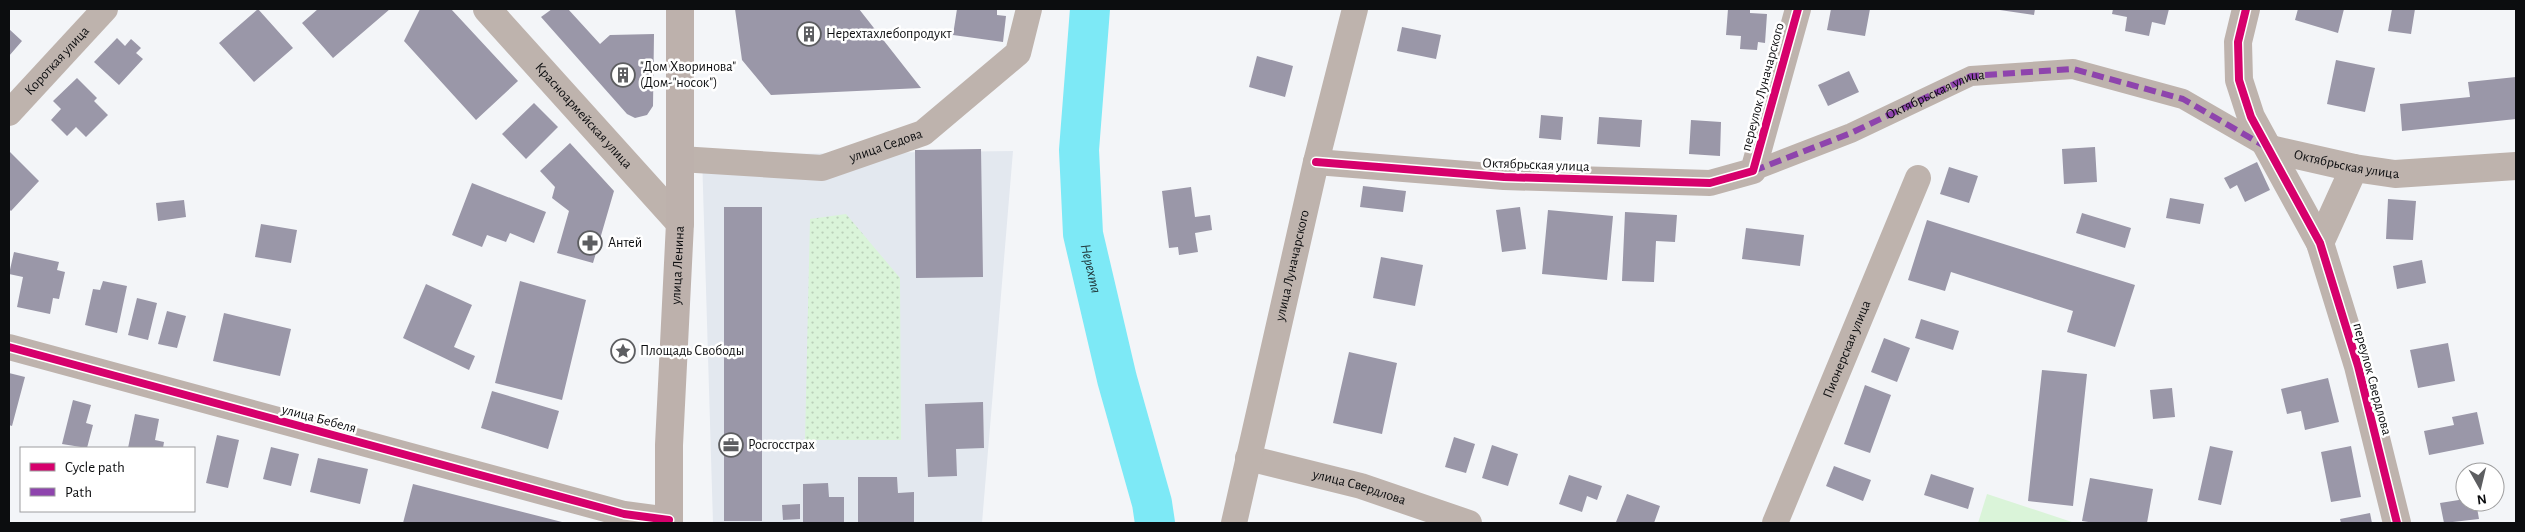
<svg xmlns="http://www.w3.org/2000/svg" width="2525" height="532" viewBox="0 0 2525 532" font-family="'Alegreya Sans',sans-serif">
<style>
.built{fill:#e3e8ef}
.park{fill:url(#park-dots)}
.pitch{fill:#daf4d9}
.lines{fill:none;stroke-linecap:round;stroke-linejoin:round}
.river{stroke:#7de9f6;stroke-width:40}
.building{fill:#9a97a8}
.pedestrian{stroke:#beb3ad;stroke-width:20}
.minor{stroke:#beb3ad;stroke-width:26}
.tertiary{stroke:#beb3ad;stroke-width:28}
.secondary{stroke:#bdb1ac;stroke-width:28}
.quiet{stroke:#8e44ad;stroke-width:6;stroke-dasharray:12 6;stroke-linecap:butt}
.cycleway-casing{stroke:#fff;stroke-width:11}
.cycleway{stroke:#d6006c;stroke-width:8}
.labels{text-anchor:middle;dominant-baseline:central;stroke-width:5;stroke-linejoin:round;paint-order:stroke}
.poi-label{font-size:14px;fill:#0c0d0f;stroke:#fff;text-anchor:start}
.street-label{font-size:14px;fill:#0c0d0f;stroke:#fff}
.water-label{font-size:15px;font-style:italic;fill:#223b3e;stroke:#fff}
</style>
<defs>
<pattern id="park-dots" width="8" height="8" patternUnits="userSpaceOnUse" patternTransform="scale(1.25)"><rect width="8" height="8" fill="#daf4d9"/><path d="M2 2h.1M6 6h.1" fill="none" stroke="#bad0b9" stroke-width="1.8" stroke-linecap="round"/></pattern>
</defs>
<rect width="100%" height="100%" fill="#f3f5f8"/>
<path class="built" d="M 1013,151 L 982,523 L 713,523 L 702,155 Z"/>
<path class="park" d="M 846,214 L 900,278 L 901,440 L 805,440 L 810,219 Z"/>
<path class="pitch" d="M 1987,494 L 2075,523 L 1978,523 Z"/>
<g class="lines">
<path class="river" id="s1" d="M 1090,9 L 1079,150 L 1083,234 L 1117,379 L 1152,503 L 1155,523"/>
</g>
<path class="building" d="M 258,9 L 293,48 L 254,82 L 219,43 Z
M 318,9 L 390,9 L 333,58 L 302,23 Z
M 420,9 L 451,9 L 518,81 L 476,120 L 404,41 Z
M 552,9 L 568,9 L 600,44 L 610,35 L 654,34 L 653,106 L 647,115 L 635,118 L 627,114 L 541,17 Z
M 735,9 L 859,9 L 921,88 L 771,95 L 742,60 Z
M 957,9 L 997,9 L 997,15 L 1006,16 L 1003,42 L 953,35 Z
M 1728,9 L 1750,9 L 1750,13 L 1767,14 L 1765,43 L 1758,42 L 1757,50 L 1740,49 L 1741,36 L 1726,35 Z
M 1831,9 L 1870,9 L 1865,36 L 1827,30 Z
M 1993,9 L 2035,9 L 2034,15 Z
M 2113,9 L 2169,9 L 2165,25 L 2152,22 L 2149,36 L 2125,31 L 2127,17 L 2112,14 Z
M 2298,9 L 2344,9 L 2338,33 L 2295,20 Z
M 2392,9 L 2415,9 L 2411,34 L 2388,31 Z
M 1402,27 L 1441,35 L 1436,59 L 1397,51 Z
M 9,29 L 22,41 L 9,56 Z
M 117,38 L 125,46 L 131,39 L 141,48 L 136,53 L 143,59 L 119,85 L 94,62 Z
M 1257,56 L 1293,66 L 1285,97 L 1249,87 Z
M 2336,60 L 2375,68 L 2365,112 L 2327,104 Z
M 1849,71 L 1859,92 L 1828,106 L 1818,85 Z
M 2516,77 L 2516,119 L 2402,131 L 2400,104 L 2470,97 L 2468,82 Z
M 77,78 L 97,98 L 94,101 L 108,115 L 86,137 L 76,127 L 67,136 L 51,120 L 61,109 L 53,101 Z
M 534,103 L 558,127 L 526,159 L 502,134 Z
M 1541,115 L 1563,117 L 1561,140 L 1539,138 Z
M 1599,117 L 1642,120 L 1640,147 L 1597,144 Z
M 1691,120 L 1721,122 L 1720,156 L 1689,154 Z
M 570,143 L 614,191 L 593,263 L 557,253 L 569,211 L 552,198 L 555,187 L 540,171 Z
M 2095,147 L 2097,182 L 2064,184 L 2062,149 Z
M 981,149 L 983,277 L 916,278 L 915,150 Z
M 9,151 L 39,181 L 11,211 L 9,209 Z
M 2257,162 L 2270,190 L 2245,202 L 2237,185 L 2230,189 L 2224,178 Z
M 1949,167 L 1978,176 L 1969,203 L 1940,194 Z
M 472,183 L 546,212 L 534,243 L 510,233 L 506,242 L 487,235 L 482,247 L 452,235 Z
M 1363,186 L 1406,191 L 1403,212 L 1360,207 Z
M 1191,187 L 1195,217 L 1210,215 L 1212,230 L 1195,233 L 1198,252 L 1179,255 L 1178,247 L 1169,248 L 1162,191 Z
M 2170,198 L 2204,204 L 2200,224 L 2166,218 Z
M 2388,199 L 2416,201 L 2413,240 L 2386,239 Z
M 184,200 L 186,217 L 158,221 L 156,203 Z
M 724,207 L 762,207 L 762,521 L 724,521 Z
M 1520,207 L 1526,249 L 1502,252 L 1496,210 Z
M 1548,210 L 1613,216 L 1607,280 L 1542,274 Z
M 1625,212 L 1677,215 L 1675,242 L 1656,241 L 1654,282 L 1622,281 Z
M 2082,213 L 2131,228 L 2125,248 L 2076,233 Z
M 1927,220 L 2135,285 L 2115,347 L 2067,332 L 2073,311 L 1951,272 L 1945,291 L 1908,280 Z
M 261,224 L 297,230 L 291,263 L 255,257 Z
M 1746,228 L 1804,235 L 1800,266 L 1742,259 Z
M 14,252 L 59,262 L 57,270 L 65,272 L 59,299 L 53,298 L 50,314 L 17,307 L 23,277 L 9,274 Z
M 1381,257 L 1423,265 L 1415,306 L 1373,298 Z
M 2422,260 L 2426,283 L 2397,289 L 2393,266 Z
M 103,281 L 127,286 L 117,333 L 85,325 L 93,289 L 100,290 Z
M 520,281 L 586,300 L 562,400 L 495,383 Z
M 426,284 L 472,305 L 454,347 L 475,356 L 469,370 L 403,338 Z
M 137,298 L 157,303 L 148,340 L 128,335 Z
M 167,311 L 186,316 L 177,348 L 158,344 Z
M 224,313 L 291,329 L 280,376 L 213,361 Z
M 1921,319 L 1959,331 L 1953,350 L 1915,338 Z
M 1884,338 L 1910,348 L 1897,382 L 1871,372 Z
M 2448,343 L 2455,381 L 2418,388 L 2410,350 Z
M 1349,352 L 1397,363 L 1382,434 L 1333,423 Z
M 2042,370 L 2087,374 L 2073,506 L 2028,501 Z
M 9,373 L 25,377 L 12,426 L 9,425 Z
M 2328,378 L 2339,422 L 2305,430 L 2301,411 L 2287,414 L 2281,389 Z
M 1865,385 L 1891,395 L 1870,453 L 1844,444 Z
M 2172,388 L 2175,417 L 2153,419 L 2150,390 Z
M 492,391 L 559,411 L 548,449 L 481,428 Z
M 73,400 L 91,405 L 86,423 L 93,425 L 87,448 L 62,444 Z
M 983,402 L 984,448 L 956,449 L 957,476 L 928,477 L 925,404 Z
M 2477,412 L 2484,444 L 2429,455 L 2424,431 L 2454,425 L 2452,417 Z
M 135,414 L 159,419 L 155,440 L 164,442 L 163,448 L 128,448 Z
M 217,435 L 239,440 L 228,488 L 206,483 Z
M 1454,437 L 1475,444 L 1466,473 L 1445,467 Z
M 1492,445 L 1518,454 L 1508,486 L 1482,478 Z
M 2210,446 L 2233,451 L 2221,505 L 2198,500 Z
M 2351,446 L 2361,497 L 2331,502 L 2321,452 Z
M 271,447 L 299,454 L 291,486 L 263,479 Z
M 318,458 L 368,469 L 360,504 L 310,492 Z
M 1834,466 L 1871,480 L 1863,501 L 1826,486 Z
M 1931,474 L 1974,488 L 1968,509 L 1924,495 Z
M 1569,475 L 1602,486 L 1597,500 L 1587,496 L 1582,512 L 1559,504 Z
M 858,477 L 897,477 L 898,493 L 914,492 L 914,523 L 858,523 Z
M 2090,478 L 2153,489 L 2147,523 L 2095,523 L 2082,521 Z
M 828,483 L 829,497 L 844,497 L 844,522 L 803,523 L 803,484 Z
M 413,484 L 566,523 L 403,523 Z
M 1627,494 L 1660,506 L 1654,523 L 1616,522 Z
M 2465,499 L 2465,502 L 2476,502 L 2479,519 L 2444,523 L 2440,503 Z
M 800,504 L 800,519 L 783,520 L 782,505 Z
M 2370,513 L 2372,523 L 2341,523 L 2340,519 Z"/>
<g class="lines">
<path class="pedestrian" d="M 1753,171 L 1851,133 L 1971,76 L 2073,69 L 2183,99 L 2268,148"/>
<g class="minor">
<path id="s2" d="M 9,113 L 105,9"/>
<path id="s3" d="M 680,159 L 822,168 L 923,133 L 1018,53 L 1029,9"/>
<path d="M 1316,162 L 1504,177 L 1710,183 L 1753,171 L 1798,9"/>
<path d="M 9,347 L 624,514 L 669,520"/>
<path id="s4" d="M 1248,458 L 1361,486 L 1469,523"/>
<path id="s5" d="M 1234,523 L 1316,162 L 1355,9"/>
<path id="s6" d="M 1775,523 L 1918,178"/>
</g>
<g class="tertiary">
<path id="s7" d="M 487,9 L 680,223"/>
<path d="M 2246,9 L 2238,42 L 2239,80 L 2251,117 L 2320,243 L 2358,366 L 2397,523"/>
<path id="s8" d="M 2270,149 L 2354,168 L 2395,174 L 2516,166"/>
<path d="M 2320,243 L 2354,168"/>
</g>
<path class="secondary" id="s9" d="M 669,523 L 669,445 L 680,223 L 680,9"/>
<path class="quiet" id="s10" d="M 1753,171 L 1851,133 L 1971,76 L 2073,69 L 2183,99 L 2266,147"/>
<g class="cycleway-casing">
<path id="cycleway" d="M 2246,9 L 2238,42 L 2239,80 L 2251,117 L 2320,243 L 2358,366 L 2397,523
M 1316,162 L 1504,177 L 1710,183 L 1753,171 L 1798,9
M 9,347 L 624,514 L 669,520"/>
</g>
<use href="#cycleway" class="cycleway"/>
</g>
<defs>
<g id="building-ring" transform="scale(1.25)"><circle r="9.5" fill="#fff" stroke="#5d5e61" stroke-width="1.5"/><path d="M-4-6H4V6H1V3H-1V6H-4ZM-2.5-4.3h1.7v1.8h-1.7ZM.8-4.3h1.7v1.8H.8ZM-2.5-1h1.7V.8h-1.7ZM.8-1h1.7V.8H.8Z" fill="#5d5e61"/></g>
<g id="pharmacy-ring" transform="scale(1.25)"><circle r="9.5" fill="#fff" stroke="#5d5e61" stroke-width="1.5"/><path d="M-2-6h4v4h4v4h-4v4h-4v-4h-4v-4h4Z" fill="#5d5e61"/></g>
<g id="sight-ring" transform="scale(1.25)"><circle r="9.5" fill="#fff" stroke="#5d5e61" stroke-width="1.5"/><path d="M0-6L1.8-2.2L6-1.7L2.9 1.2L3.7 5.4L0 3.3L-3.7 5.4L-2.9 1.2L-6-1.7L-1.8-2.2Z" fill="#5d5e61"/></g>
<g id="office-ring" transform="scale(1.25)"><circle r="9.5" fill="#fff" stroke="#5d5e61" stroke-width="1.5"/><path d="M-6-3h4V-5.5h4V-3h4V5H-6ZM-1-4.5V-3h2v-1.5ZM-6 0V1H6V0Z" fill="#5d5e61"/></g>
</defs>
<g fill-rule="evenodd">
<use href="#building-ring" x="809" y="34"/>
<use href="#building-ring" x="623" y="75"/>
<use href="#pharmacy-ring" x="590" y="243"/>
<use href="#sight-ring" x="623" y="351"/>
<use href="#office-ring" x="731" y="445"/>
</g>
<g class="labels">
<g class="poi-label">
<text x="826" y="34">Нерехтахлебопродукт</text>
<text x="640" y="67">"Дом Хворинова"<tspan x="640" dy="16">(Дом-"носок")</tspan></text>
<text x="608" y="243">Антей</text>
<text x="640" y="351">Площадь Свободы</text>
<text x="748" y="445">Росгосстрах</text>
</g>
<g class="street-label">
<text stroke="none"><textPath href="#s2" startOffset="71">Короткая улица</textPath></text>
<text transform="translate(1763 87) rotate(-75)">переулок Луначарского</text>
<text stroke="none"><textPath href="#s10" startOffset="198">Октябрьская улица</textPath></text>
<text stroke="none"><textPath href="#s7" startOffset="144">Красноармейская улица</textPath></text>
<text stroke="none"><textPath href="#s3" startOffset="210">улица Седова</textPath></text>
<text stroke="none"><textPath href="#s8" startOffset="78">Октябрьская улица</textPath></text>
<text transform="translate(1536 165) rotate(2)">Октябрьская улица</text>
<text stroke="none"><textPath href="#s9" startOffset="258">улица Ленина</textPath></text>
<text stroke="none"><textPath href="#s5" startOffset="264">улица Луначарского</textPath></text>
<text stroke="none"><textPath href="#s6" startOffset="188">Пионерская улица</textPath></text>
<text transform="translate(2372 379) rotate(75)">переулок Свердлова</text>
<text transform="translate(319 419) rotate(15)">улица Бебеля</text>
<text stroke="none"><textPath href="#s4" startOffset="115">улица Свердлова</textPath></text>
</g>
<g class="water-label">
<text stroke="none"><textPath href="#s1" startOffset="261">Нерехта</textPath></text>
</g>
</g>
<rect width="2525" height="532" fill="none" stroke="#0c0d0f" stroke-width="20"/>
<rect x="20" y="447" width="175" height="65" fill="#ffffff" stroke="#9e9e9f"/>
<rect x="30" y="463" width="25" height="8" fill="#d6006c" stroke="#9e9e9f"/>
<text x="65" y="472" font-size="15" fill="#0c0d0f">Cycle path</text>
<rect x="30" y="488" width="25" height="8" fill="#8e44ad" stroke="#9e9e9f"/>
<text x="65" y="497" font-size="15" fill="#0c0d0f">Path</text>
<g transform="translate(2480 487) rotate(172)"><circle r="24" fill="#ffffff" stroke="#9e9e9f"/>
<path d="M0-4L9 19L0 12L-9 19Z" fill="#5d5e61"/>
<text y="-8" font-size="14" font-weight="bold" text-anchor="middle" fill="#0c0d0f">N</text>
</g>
</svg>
